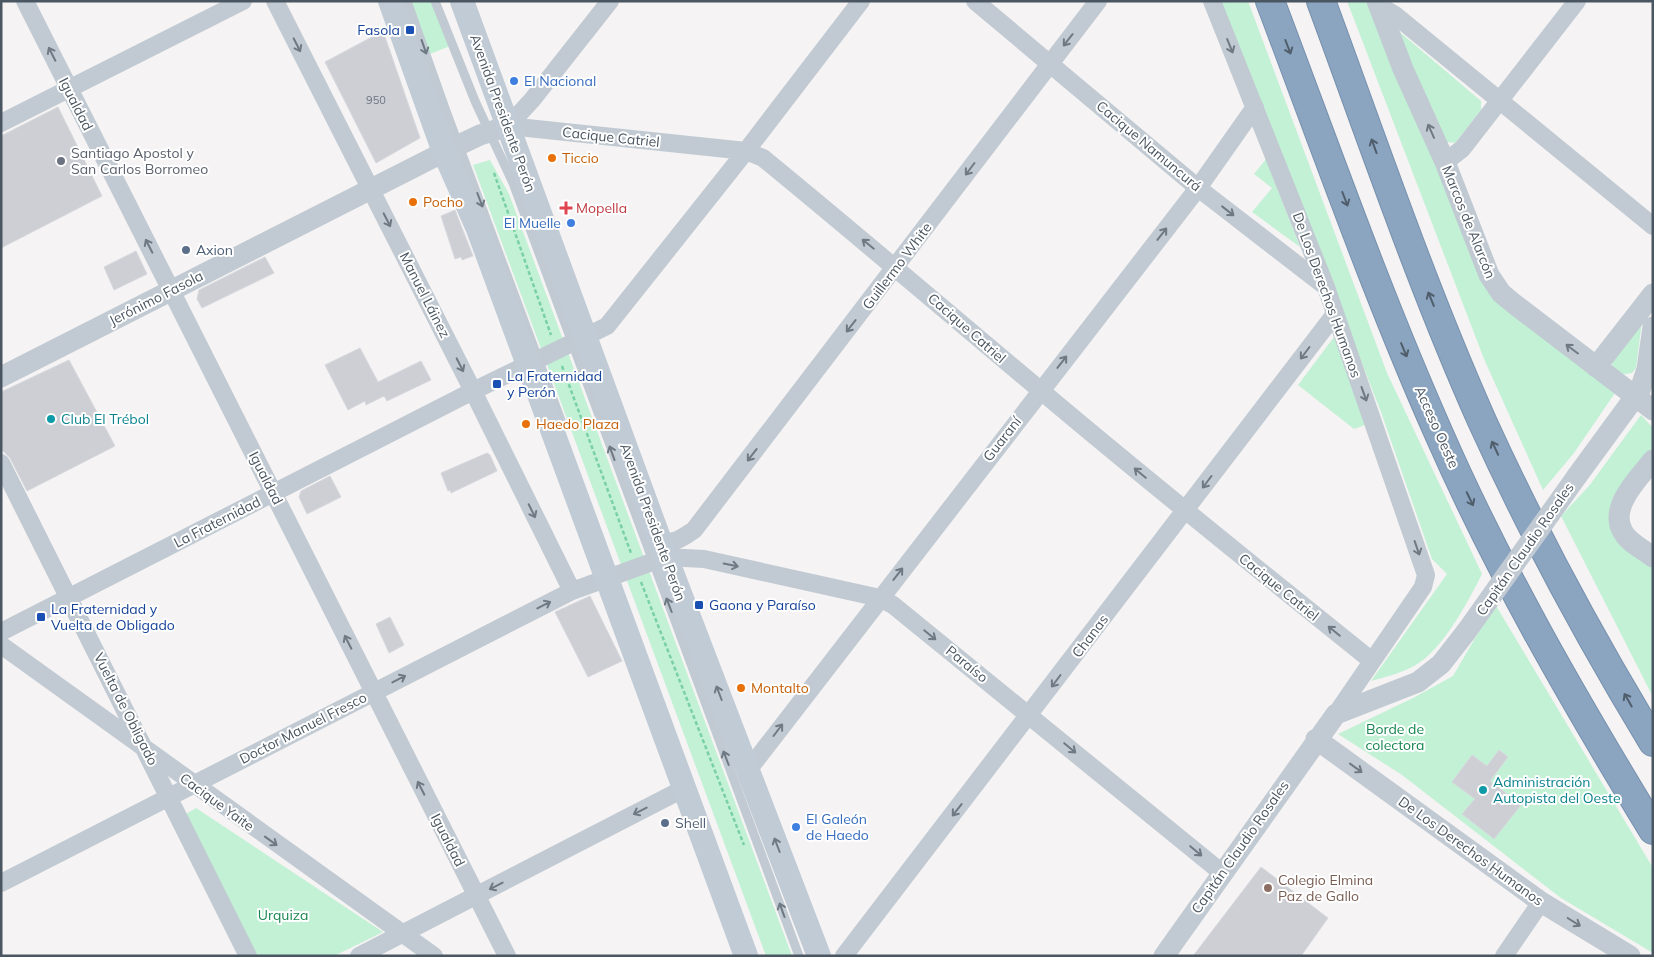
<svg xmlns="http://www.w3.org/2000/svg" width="1654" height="957" viewBox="0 0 1654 957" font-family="Mulish,sans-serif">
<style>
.green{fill:#c3f1d5}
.building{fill:#cdcfd5;stroke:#d7d9de}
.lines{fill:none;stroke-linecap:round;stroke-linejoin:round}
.motorway-casing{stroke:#7690ad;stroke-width:30}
.path{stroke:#7ad0a6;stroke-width:2.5;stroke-dasharray:4 2.5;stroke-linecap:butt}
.service{stroke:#c1cad2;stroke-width:9}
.minor{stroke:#c1cad2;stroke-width:18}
.tertiary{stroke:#c1cad2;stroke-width:21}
.secondary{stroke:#c1cbd6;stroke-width:24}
.motorway{stroke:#8ba5c1;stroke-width:28}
.tertiary-bridge{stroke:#c1cad2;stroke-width:21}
.oneway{stroke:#6e7983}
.oneway2{stroke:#505e6b}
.oneway3{stroke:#6e7984}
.transit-dot{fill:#1a4fb4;stroke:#fff;stroke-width:2}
.shop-dot{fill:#3f7fe0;stroke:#fff;stroke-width:2}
.food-dot{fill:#e8710a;stroke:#fff;stroke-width:2}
.worship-dot{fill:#6b7280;stroke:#fff;stroke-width:2}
.health-dot{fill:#e0444e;stroke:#fff;stroke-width:2}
.service-dot{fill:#5c6f8a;stroke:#fff;stroke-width:2}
.culture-dot{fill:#0f9aa8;stroke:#fff;stroke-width:2}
.education-dot{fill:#8d6e63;stroke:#fff;stroke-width:2}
.labels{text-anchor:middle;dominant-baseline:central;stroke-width:4;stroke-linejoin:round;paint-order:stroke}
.number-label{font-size:11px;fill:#6b747e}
.transit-label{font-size:14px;fill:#164399;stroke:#fff;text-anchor:start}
.shop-label{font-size:14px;fill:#366cbe;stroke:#fff;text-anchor:start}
.street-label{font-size:14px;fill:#4a5661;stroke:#fff}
.worship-label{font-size:14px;fill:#5b616d;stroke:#fff;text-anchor:start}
.food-label{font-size:14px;fill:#c56008;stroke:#fff;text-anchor:start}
.health-label{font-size:14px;fill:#be3a42;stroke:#fff;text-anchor:start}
.service-label{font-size:14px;fill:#4e5e75;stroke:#fff;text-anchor:start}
.culture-label{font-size:14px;fill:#0d838f;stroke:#fff;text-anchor:start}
.park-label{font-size:14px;fill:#17864f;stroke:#fff}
.education-label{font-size:14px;fill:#785e54;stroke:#fff;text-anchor:start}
</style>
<rect width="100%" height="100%" fill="#f5f3f3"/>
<path class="green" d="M 410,1 L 433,1 L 450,46 L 430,54 Z
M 1220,1 L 1248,1 L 1387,373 L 1482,574 C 1468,602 1442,651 1414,666 C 1401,673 1386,677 1371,681 L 1447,574 L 1432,559 L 1381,412 Z
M 1347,1 L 1368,1 L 1428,141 L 1482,283 L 1615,393 L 1574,453 L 1543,490 L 1484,359 Z
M 1395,28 L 1481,101 L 1481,110 L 1455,143 L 1447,142 Z
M 1266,159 L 1300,247 L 1252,212 L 1272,188 L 1254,174 Z
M 490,160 L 509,194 L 792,956 L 766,956 L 473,165 Z
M 1642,321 L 1636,368 L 1632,373 L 1620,375 L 1612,366 L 1612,360 Z
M 1334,337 L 1365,425 L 1354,429 L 1298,385 Z
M 1641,415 L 1653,428 L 1653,449 L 1619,493 L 1612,512 L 1653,566 L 1653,697 L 1561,516 L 1589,486 Z
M 1495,604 L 1653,868 L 1653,953 L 1561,898 L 1402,775 L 1338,734 L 1413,698 L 1453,676 Z
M 196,808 L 383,932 L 334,956 L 257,956 L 186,814 Z"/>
<path class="building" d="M 383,31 L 420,138 L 376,163 L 325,62 Z
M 58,107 L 102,196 L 1,248 L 1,136 Z
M 455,210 L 473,256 L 462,260 L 461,257 L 455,259 L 441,216 Z
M 136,251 L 147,274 L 114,290 L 104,267 Z
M 265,257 L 274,273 L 202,308 L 197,299 L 199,290 Z
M 360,348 L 378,382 L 421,361 L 431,380 L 387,401 L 384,396 L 366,405 L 365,401 L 348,410 L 325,365 Z
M 69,360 L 115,446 L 27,491 L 10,458 L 1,449 L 1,392 Z
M 487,453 L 490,455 L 497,471 L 451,493 L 450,490 L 448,491 L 441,473 Z
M 330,476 L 341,497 L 307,514 L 299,497 L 301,491 Z
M 590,596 L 622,661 L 588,677 L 555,612 Z
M 390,617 L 404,645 L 389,653 L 376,624 Z
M 1499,750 L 1508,757 L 1490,781 L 1521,805 L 1494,839 L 1462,814 L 1475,799 L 1452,782 L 1472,755 L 1487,766 Z
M 1261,867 L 1328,918 L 1301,956 L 1193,956 Z"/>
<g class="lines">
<g class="motorway-casing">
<path id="motorway" d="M 1270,1 C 1325,146 1376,292 1439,434 C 1499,571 1575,702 1653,830
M 1321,1 C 1373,142 1421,284 1482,421 C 1532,531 1590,638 1653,742"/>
</g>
<path class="path" d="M 494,173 L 551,335
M 562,366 L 631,553
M 641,582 L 744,845"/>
<path class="service" d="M 407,1 L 446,111 L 562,423
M 435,1 L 475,101 L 513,183 L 799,956"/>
<path class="minor" d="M 25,1 L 507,956
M 275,1 L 473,391 L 572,591
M 975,1 L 1198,188 L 1326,287
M 1212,1 L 1326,287 L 1426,575 L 1423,587 L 1336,714
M 1378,5 L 1395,15 L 1653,226
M 1,123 L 243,1
M 508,126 L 746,151 L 763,158 C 856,234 948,313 1040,390 C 1149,482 1261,572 1372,661
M 508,126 L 532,100 L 610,1
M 1445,162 L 1462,149 L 1577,1
M 1,463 L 248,956
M 660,541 C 675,544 682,538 694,530 L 1098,1
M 1,632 L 473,391 L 607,326 L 746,151 L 861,1
M 1,645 L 434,956
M 749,769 L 1198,188 L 1255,107
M 1,883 L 572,591 L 666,557 L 704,559 L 880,598 L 893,605 L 1221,872
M 359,956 L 683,789
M 844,956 L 1335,314
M 1504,956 L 1541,902"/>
<path class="tertiary" d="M 1377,1 L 1403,69 L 1445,162 L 1489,275 L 1501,293 L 1513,303 L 1653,410
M 1596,367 L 1653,294
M 1,377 L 444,152 L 480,135 L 508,126
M 1653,460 C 1639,478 1608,507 1623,532 C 1629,543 1643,549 1653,557
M 1577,476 L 1640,390 L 1647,369 L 1653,327
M 1316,739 L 1541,902 L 1630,956
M 1164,956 L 1336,714 L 1418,682 L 1441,664 L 1466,632"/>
<path class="secondary" d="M 390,1 L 444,152 L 478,229 L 746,956
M 462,1 L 666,557 L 819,956"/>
<use href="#motorway" class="motorway"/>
<path class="tertiary-bridge" d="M 1466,632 L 1577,476"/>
</g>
<defs><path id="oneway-shaft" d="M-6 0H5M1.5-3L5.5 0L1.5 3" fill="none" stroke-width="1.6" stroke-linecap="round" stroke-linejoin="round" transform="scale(1.25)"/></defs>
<g class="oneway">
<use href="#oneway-shaft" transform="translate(1068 40) rotate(128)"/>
<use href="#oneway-shaft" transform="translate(297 45) rotate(63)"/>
<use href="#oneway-shaft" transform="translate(1230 46) rotate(68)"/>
<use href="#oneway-shaft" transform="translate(424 47) rotate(71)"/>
<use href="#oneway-shaft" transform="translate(52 54) rotate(-117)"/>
<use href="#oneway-shaft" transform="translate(1431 131) rotate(-114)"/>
<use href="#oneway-shaft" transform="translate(970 169) rotate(127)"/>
<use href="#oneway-shaft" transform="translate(480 200) rotate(69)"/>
<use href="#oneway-shaft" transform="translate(1228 211) rotate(38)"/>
<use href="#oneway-shaft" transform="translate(387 220) rotate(63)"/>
<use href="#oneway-shaft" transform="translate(1162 234) rotate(-52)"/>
<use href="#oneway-shaft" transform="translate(868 244) rotate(-141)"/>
<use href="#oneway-shaft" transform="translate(149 246) rotate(-117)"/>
<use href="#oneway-shaft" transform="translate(851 326) rotate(128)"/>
<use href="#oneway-shaft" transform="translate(1572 349) rotate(-143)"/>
<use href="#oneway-shaft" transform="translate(1305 353) rotate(127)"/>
<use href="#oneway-shaft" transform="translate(1062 362) rotate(-52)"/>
<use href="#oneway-shaft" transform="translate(460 365) rotate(63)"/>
<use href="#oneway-shaft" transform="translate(1364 394) rotate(70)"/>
<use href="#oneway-shaft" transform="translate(612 453) rotate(-110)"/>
<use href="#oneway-shaft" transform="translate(752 455) rotate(128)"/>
<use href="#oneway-shaft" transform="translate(1140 473) rotate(-140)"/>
<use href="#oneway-shaft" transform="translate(1207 482) rotate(127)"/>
<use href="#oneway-shaft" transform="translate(532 511) rotate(64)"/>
<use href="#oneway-shaft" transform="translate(1417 548) rotate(71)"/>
<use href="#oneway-shaft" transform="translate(731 565) rotate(12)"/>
<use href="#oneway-shaft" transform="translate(898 574) rotate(-52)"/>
<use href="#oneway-shaft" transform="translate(544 605) rotate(-27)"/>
<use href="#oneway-shaft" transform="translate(669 605) rotate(-111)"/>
<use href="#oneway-shaft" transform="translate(1334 631) rotate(-141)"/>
<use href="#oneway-shaft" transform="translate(930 635) rotate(39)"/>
<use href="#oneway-shaft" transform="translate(348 642) rotate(-117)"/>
<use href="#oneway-shaft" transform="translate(399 679) rotate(-27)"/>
<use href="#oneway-shaft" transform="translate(1056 681) rotate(127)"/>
<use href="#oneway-shaft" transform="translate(778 730) rotate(-53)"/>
<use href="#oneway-shaft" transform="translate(1070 748) rotate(40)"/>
<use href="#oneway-shaft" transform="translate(726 758) rotate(-111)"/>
<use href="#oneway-shaft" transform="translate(1356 768) rotate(36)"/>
<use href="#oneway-shaft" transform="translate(421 788) rotate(-117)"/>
<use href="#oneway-shaft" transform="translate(957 810) rotate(128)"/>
<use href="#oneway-shaft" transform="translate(640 811) rotate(153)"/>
<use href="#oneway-shaft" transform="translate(271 841) rotate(36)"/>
<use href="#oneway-shaft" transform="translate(1196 851) rotate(40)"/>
<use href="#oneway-shaft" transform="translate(496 886) rotate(153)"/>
<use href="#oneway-shaft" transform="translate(782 910) rotate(-110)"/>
<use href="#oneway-shaft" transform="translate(1574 922) rotate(32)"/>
</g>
<g class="oneway2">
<use href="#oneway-shaft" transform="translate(1288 47) rotate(69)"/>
<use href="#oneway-shaft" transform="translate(1374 146) rotate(-110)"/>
<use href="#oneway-shaft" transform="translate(1345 199) rotate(69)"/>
<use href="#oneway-shaft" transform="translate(1431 299) rotate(-112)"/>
<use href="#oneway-shaft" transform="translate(1404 350) rotate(67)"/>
<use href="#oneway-shaft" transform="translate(1495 448) rotate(-115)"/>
<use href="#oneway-shaft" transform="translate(1470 499) rotate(64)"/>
<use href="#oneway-shaft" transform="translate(1628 700) rotate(-120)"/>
</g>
<g class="oneway3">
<use href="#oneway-shaft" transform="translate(719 693) rotate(-111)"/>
<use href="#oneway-shaft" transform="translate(777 845) rotate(-111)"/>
</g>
<g class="transit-dot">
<rect x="405" y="25" width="10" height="10" rx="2.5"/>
<rect x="492" y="379" width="10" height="10" rx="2.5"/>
<rect x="694" y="600" width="10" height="10" rx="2.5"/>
<rect x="36" y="612" width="10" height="10" rx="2.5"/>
</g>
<g class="shop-dot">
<circle cx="514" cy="81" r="5"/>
<circle cx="571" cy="223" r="5"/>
<circle cx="796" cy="827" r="5"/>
</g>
<g class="food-dot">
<circle cx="552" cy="158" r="5"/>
<circle cx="413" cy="202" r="5"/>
<circle cx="526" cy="424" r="5"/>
<circle cx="741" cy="688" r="5"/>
</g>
<circle class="worship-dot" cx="61" cy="161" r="5"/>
<path class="health-dot" d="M563.5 200.5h5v5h5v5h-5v5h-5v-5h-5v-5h5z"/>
<g class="service-dot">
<circle cx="186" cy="250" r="5"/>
<circle cx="665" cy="823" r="5"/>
</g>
<g class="culture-dot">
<circle cx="51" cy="419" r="5"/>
<circle cx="1483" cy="790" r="5"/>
</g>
<circle class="education-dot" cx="1268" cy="888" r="5"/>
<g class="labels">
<g class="number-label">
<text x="376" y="100">950</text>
</g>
<g class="transit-label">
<text x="400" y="30" text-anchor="end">Fasola</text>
<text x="507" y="376">La Fraternidad<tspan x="507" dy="16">y Perón</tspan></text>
<text x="709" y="605">Gaona y Paraíso</text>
<text x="51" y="609">La Fraternidad y<tspan x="51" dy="16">Vuelta de Obligado</tspan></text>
</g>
<g class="shop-label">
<text x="524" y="81">El Nacional</text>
<text x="561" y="223" text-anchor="end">El Muelle</text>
<text x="806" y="819">El Galeón<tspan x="806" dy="16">de Haedo</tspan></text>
</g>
<g class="street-label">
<text transform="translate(76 104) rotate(63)">Igualdad</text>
<text transform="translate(503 113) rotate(70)">Avenida Presidente Perón</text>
<text transform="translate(611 137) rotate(6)">Cacique Catriel</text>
<text transform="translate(1149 146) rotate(40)">Cacique Namuncurá</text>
<text transform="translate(1469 222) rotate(68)">Marcos de Alarcón</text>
<text transform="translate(897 266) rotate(-53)">Guillermo White</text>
<text transform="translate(425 295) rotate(63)">Manuel Láinez</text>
<text transform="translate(1327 295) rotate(70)">De Los Derechos Humanos</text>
<text transform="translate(156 298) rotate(-27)">Jerónimo Fasola</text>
<text transform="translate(967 328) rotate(41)">Cacique Catriel</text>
<text transform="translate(1437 427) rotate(66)">Acceso Oeste</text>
<text transform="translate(1002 439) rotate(-52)">Guaraní</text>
<text transform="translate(266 478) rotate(63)">Igualdad</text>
<text transform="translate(217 522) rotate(-27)">La Fraternidad</text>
<text transform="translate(653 522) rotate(70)">Avenida Presidente Perón</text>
<text transform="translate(1525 549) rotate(-55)">Capitán Claudio Rosales</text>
<text transform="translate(1279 587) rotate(39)">Cacique Catriel</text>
<text transform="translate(1090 636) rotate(-53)">Chanas</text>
<text transform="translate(967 664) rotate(39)">Paraíso</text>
<text transform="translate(126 709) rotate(63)">Vuelta de Obligado</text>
<text transform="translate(303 728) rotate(-27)">Doctor Manuel Fresco</text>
<text transform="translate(217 802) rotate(36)">Cacique Yaite</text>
<text transform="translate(448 840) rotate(63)">Igualdad</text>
<text transform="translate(1240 847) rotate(-55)">Capitán Claudio Rosales</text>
<text transform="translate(1471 851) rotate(36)">De Los Derechos Humanos</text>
</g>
<g class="worship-label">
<text x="71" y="153">Santiago Apostol y<tspan x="71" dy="16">San Carlos Borromeo</tspan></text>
</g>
<g class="food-label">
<text x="562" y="158">Ticcio</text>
<text x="423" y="202">Pocho</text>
<text x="536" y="424">Haedo Plaza</text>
<text x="751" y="688">Montalto</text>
</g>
<g class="health-label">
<text x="576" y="208">Mopella</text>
</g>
<g class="service-label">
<text x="196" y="250">Axion</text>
<text x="675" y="823">Shell</text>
</g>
<g class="culture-label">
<text x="61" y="419">Club El Trébol</text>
<text x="1493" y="782">Administración<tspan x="1493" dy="16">Autopista del Oeste</tspan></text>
</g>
<g class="park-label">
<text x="1395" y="729">Borde de<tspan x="1395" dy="16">colectora</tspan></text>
<text x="283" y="915">Urquiza</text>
</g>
<g class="education-label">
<text x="1278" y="880">Colegio Elmina<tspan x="1278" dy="16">Paz de Gallo</tspan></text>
</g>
</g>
<rect width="1654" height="957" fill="none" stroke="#4a5661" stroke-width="5"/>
</svg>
